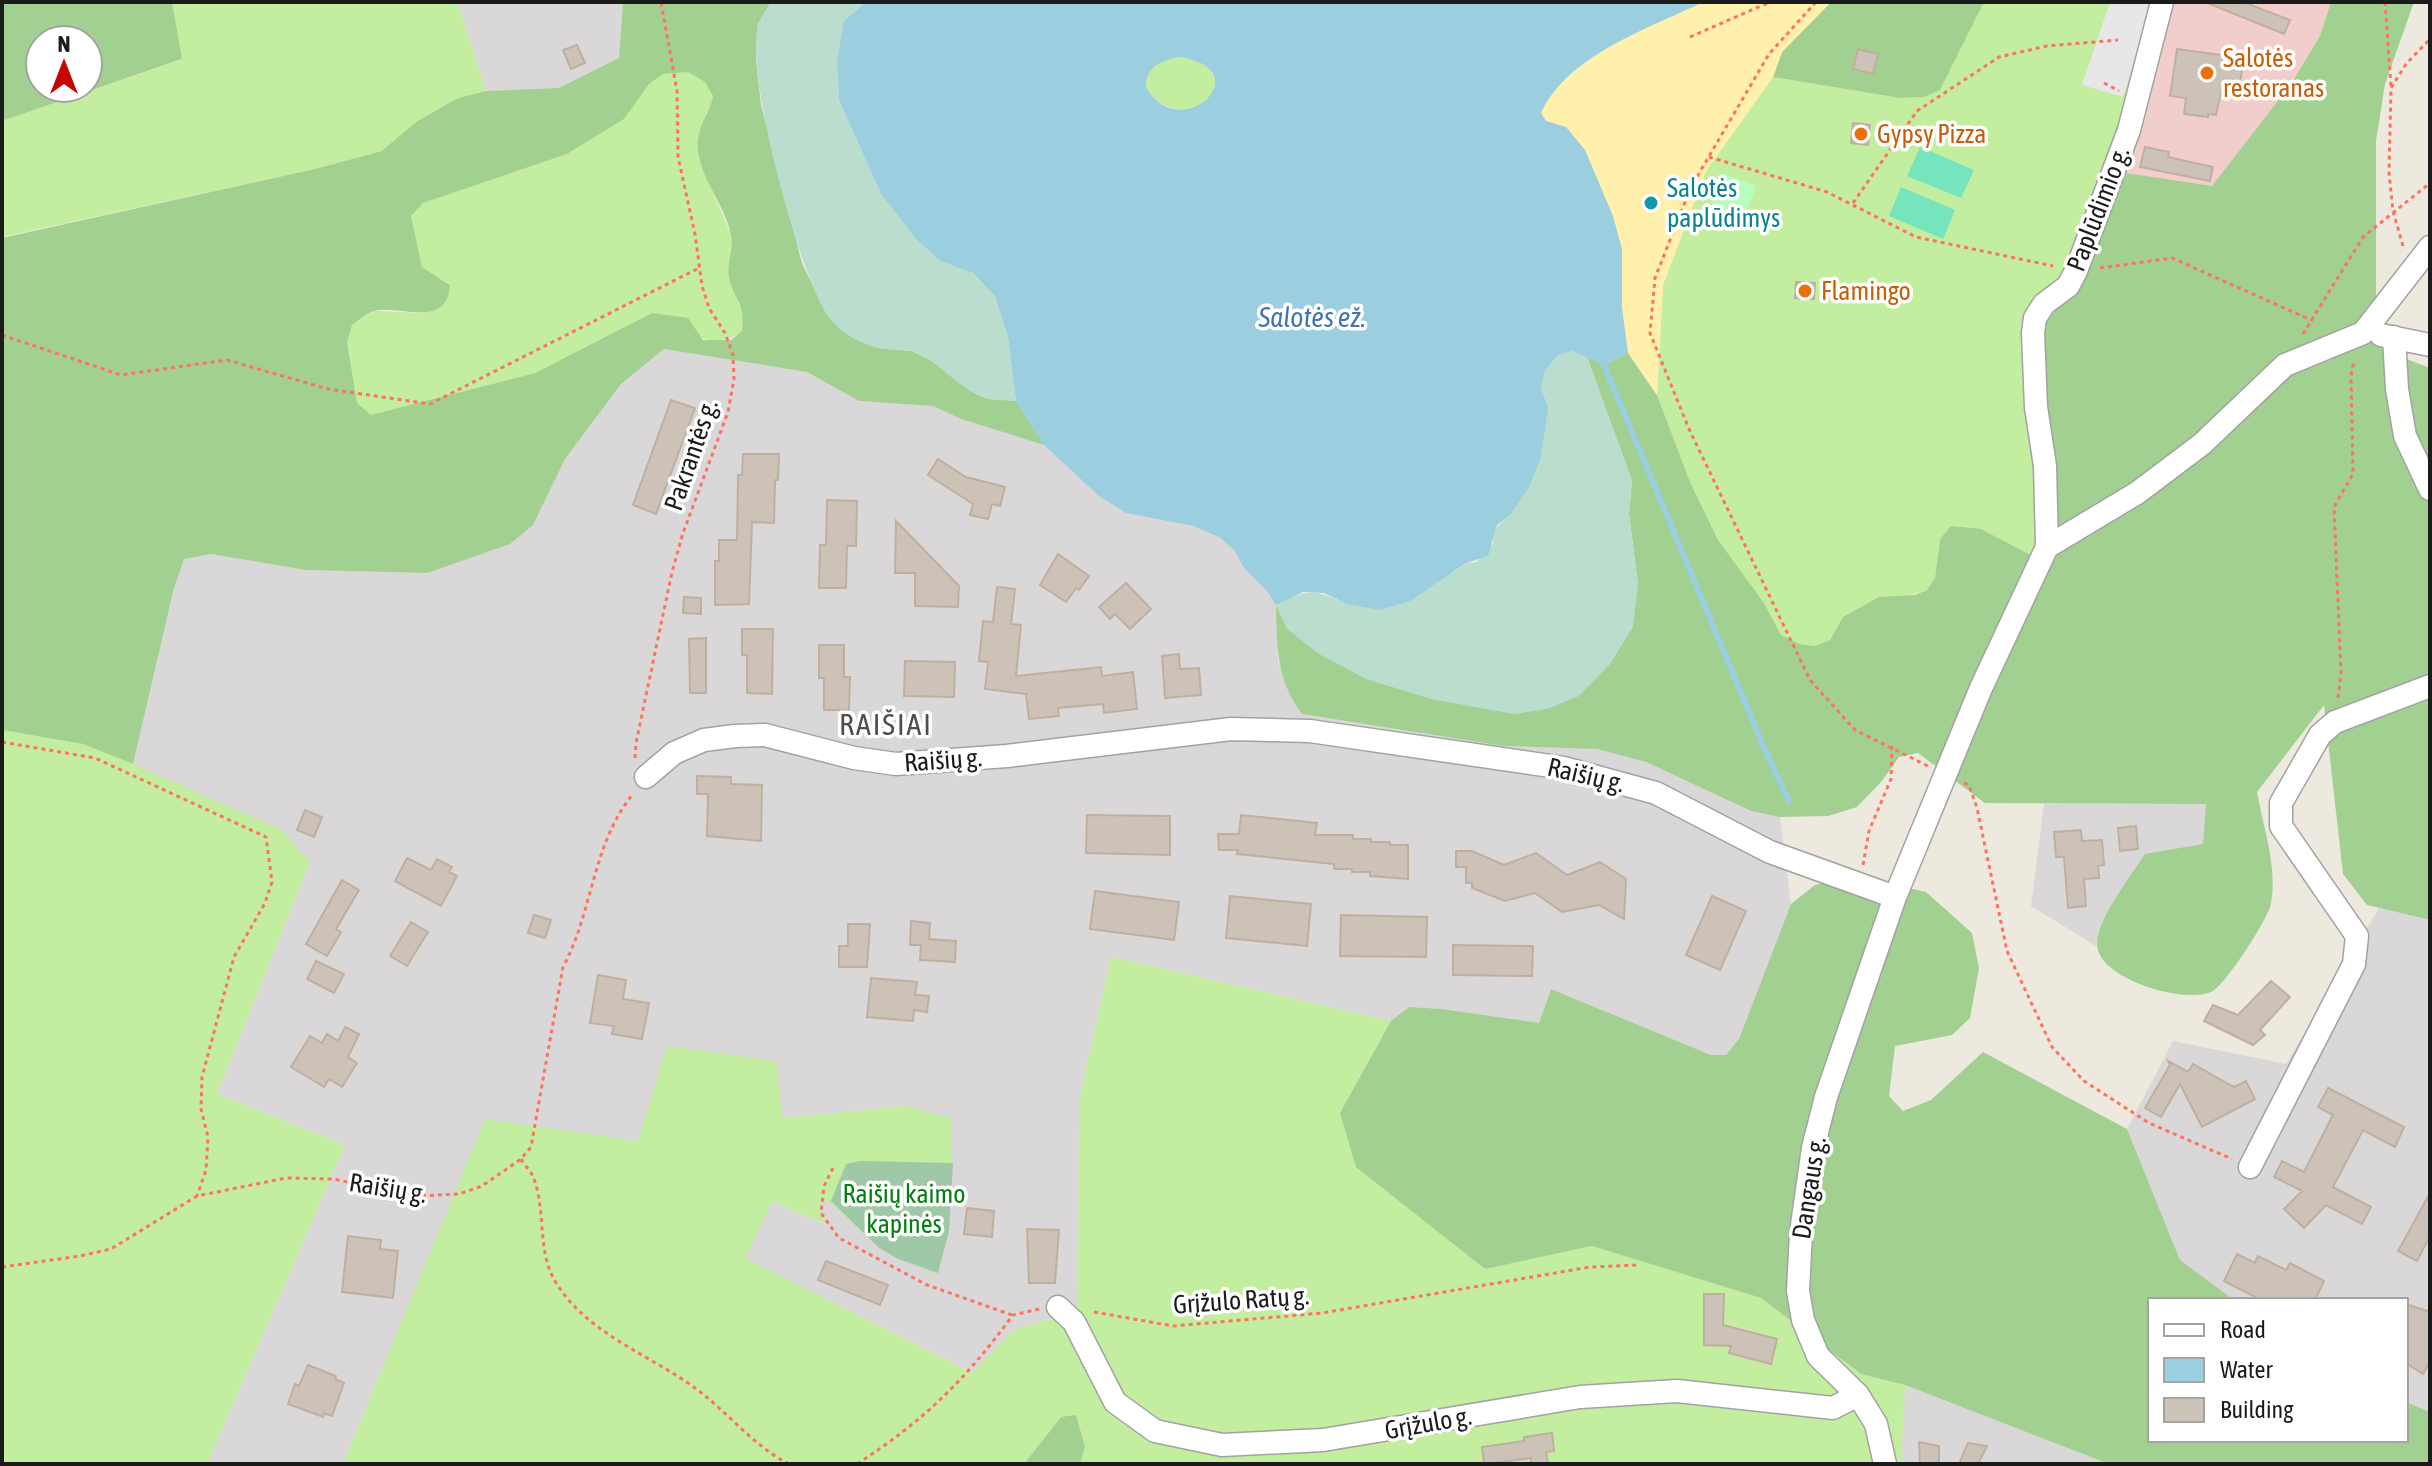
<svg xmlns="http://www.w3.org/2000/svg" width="2432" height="1466" viewBox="0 0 2432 1466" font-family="'Asap Condensed',sans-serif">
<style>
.residential{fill:#d9d7d7}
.commercial{fill:#f1cecc}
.grass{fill:#c3ed9f}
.forest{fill:#a1d090;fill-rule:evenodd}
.wetland{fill:#baddce}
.sand{fill:#fff0ab}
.cemetery{fill:#9ec8a6}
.park{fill:#b6fdbe}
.pitch{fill:#76e4bc}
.parking{fill:#e7e7e7}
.water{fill:#9bcedf;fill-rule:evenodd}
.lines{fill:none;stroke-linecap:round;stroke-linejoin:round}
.stream{stroke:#9bcedf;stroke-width:6}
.building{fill:#cdc2b8;stroke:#c0afa0;stroke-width:2}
.minor-casing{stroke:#a2a2a2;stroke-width:25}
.path{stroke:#ff735e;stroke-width:3;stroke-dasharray:4 4;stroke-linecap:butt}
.minor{stroke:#fff;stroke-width:22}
.food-dot{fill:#e8710a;stroke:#fff;stroke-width:3}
.culture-dot{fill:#0f9aa8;stroke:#fff;stroke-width:3}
.labels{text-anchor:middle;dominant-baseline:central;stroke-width:7;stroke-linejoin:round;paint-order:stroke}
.food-label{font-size:26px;fill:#c56008;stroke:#fff;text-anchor:start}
.culture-label{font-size:26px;fill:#0d838f;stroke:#fff;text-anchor:start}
.street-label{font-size:26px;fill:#1b1b1b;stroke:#fff}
.park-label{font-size:26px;fill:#037e11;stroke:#fff}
.water-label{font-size:28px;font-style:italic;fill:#4176b0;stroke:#fff}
.quarter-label{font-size:30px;letter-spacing:2px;fill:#4e4e4e;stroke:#fff}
</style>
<rect width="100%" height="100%" fill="#ede9df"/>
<path class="residential" d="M 457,2 L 623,2 L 619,58 L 559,88 L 486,91 Z
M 664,349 L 807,372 L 859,401 L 933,406 L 961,419 L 1044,445 L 1100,497 L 1126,513 L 1193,526 L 1219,537 L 1235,551 L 1243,567 L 1267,591 L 1276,605 L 1278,662 L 1302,714 L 1503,746 L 1597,749 L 1646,762 L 1751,811 L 1780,817 L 1791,904 L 1739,1039 L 1726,1055 L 1711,1055 L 1551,989 L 1539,1023 L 1442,1009 L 1410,1007 L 1391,1021 L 1111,957 L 1079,1100 L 1078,1310 L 1014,1330 L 973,1373 L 744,1258 L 772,1201 L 826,1225 L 821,1213 L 821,1201 L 831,1201 L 879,1247 L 906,1106 L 781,1118 L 638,1141 L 485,1120 L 343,1464 L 207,1464 L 345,1145 L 217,1094 L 310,862 L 133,764 L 174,588 L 183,559 L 211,554 L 306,570 L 427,573 L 533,525 L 565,459 L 621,384 Z
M 2044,804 L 2206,804 L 2204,845 L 2098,931 L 2096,946 L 2031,906 Z
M 2379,908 L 2430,920 L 2430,1412 L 2406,1402 L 2406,1300 L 2234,1300 L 2180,1260 L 2127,1129 L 2173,1041 L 2286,1064 Z
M 1905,1385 L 2109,1464 L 1901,1464 Z"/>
<path class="commercial" d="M 2169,2 L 2331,2 L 2320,36 L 2291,84 L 2212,187 L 2126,173 Z"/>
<path class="grass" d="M 172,2 L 457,2 L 486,91 L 458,98 L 416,122 L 383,151 L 315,169 L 2,237 L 2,121 L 181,60 Z
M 1984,2 L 2169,2 L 2126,173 L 2083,277 L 2045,323 L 2058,517 L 2056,547 L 2031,555 L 1981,529 L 1940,539 L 1935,578 L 1927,590 L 1843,617 L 1830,640 L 1815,646 L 1799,644 L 1781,635 L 1764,603 L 1718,540 L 1690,482 L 1657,395 L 1663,285 L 1706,171 L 1773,77 L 1900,98 L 1924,97 L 1940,90 Z
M 1179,57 C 1263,71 1179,146 1146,87 C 1146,66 1161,61 1179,57 Z
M 688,72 L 705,82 L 713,96 L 710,113 L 699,132 L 700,163 L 731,234 L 732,255 L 728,276 L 744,310 L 742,331 C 713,354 680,328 652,313 L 535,373 L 371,416 L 357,404 L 347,342 L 352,325 L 374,311 L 423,313 L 450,284 L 422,267 L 411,216 L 423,203 L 567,154 L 624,119 L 649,84 L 663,74 Z
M 2,730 L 83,744 L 133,764 L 280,829 L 310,862 L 217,1094 L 345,1145 L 207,1464 L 2,1464 Z
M 1111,957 L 1391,1021 L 1340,1113 L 1484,1269 L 1592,1246 L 1761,1298 L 1861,1374 L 1905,1385 L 1901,1464 L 1080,1464 L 1085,1447 L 1061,1417 L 1024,1464 L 343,1464 L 485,1119 L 638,1141 L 667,1046 L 776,1061 L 782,1118 L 906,1106 L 951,1118 C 954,1173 952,1219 938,1273 L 898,1259 L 878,1247 L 830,1201 L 821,1202 L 821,1213 L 827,1225 L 772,1201 L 745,1258 L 972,1373 L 1014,1330 L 1078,1310 L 1079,1100 Z"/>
<path class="forest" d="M 2,2 L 172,2 L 182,59 L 2,121 ZM 88,40 L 88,88 L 40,88 L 40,40 Z
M 623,2 L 771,2 L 758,24 L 756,60 L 761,105 L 802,263 L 827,315 L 878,348 L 912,351 L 936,363 L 953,378 L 985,398 L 1016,401 L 1044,445 L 961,419 L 933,406 L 859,401 L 807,372 L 664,349 L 621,384 L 565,459 L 533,525 L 510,544 L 427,573 L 306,570 L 211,554 L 184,559 L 174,588 L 133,764 L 83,744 L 2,730 L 2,238 L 315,169 L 382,151 L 416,122 L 458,98 L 486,91 L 559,88 L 619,58 ZM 688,72 L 705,82 L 713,96 C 710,112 704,117 700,130 C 688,167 726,202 731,235 C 734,249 726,266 729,278 C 735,303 745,299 742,331 L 731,340 L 703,340 L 688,318 L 652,313 L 535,373 L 371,415 L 357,403 L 347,342 L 352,325 C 358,321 367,313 374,311 C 399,304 447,330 450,285 L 422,267 L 411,216 L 423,203 L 567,154 L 624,119 L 649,84 L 663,74 Z
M 1831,2 L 1984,2 L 1940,90 L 1924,97 L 1900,98 L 1773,77 L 1782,52 Z
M 2331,2 L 2414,2 L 2385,84 L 2376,141 L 2376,331 L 2396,355 L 2430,368 L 2430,920 L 2367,905 L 2343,874 L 2324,705 L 2257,792 C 2263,827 2279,871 2270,907 C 2265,923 2225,986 2211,992 C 2183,1004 2099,979 2097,945 C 2095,922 2132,874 2145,854 L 2203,844 L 2206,804 L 1985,803 L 1918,753 L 1899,757 L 1881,782 L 1857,807 L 1828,816 L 1780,817 L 1751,811 L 1646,762 L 1597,749 L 1503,746 L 1302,714 C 1276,679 1277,647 1276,605 L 1288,629 L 1638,584 L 1629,514 L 1632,481 L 1587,357 L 1604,365 L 1628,353 L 1657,395 L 1690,482 L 1718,540 L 1764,603 L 1781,635 L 1799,644 L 1815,646 L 1830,640 L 1843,617 L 1879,597 L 1915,595 L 1927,590 L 1935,578 L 1940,539 L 1951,526 L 1981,529 L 2031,555 L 2056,547 C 2060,477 2047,408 2041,339 L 2045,323 L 2083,277 L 2126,173 L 2212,186 L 2291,84 L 2320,36 Z
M 1855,876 L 1926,892 L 1972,933 L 1979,968 L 1970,1018 L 1952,1035 L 1895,1046 L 1889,1096 L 1903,1111 L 1931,1100 L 1983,1052 L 2127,1129 L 2180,1260 L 2234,1300 L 2150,1300 L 2150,1440 L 2406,1440 L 2406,1402 L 2430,1412 L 2430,1464 L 2109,1464 L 1905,1385 L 1861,1374 L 1761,1298 L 1592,1246 L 1485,1269 L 1356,1167 L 1340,1113 L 1391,1021 L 1409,1007 L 1442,1009 L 1539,1023 L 1551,989 L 1711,1055 L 1726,1055 L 1739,1039 L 1791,904 L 1815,885 Z
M 1076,1415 L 1085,1447 L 1080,1464 L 1024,1464 L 1061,1417 Z"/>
<path class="wetland" d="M 771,2 L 866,2 L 837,62 L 839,100 L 881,194 L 915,238 L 940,261 L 973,273 L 995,296 L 1008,337 L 1016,401 C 1006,400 994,401 985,398 C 958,389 941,362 914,352 C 903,348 890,351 878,348 C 859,343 839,332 828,316 C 800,276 742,67 759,23 C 761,16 767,9 771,2 Z
M 1572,351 L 1587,357 L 1632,481 L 1629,514 L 1638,584 L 1633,627 L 1610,664 L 1579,696 L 1547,709 L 1514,714 L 1431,699 L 1366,679 L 1319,654 L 1287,629 L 1276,605 C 1306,588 1316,590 1347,604 L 1456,571 L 1466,563 L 1477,562 L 1493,544 C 1493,529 1499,524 1510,515 L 1548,407 L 1541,388 L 1545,371 L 1557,356 Z"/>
<path class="sand" d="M 1703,2 L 1831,2 L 1782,52 L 1773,77 L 1706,171 L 1663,285 L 1657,395 L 1628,353 L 1622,308 L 1622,249 L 1585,150 L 1566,127 L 1546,121 L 1541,113 C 1567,56 1650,28 1703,2 Z"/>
<path class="cemetery" d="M 860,1161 L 953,1163 L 949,1231 L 938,1273 L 898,1259 L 878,1247 L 831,1201 L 846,1164 Z"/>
<path class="park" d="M 1723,173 L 1756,186 L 1742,227 L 1707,217 Z"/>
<path class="pitch" d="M 1920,147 L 1974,170 L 1961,198 L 1907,176 Z
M 1901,187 L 1955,210 L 1943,239 L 1889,216 Z"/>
<path class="parking" d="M 2110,2 L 2153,2 L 2123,97 L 2082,85 Z"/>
<path class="water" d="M 866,2 L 1703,2 C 1650,28 1567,55 1541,113 L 1546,121 L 1566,127 L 1585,150 L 1613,216 L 1622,249 L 1622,308 L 1628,353 L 1604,365 L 1572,351 L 1557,356 L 1545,371 L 1541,388 L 1548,407 L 1541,457 L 1529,487 L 1510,515 L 1497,525 L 1488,556 L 1466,563 L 1410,601 L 1380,610 L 1347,604 L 1324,593 L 1303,592 L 1276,605 L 1267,591 L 1243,567 L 1235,551 L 1219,537 L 1193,526 L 1126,513 L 1100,497 L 1044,445 L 1016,401 L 1008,337 L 995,296 L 973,273 L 940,261 L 915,238 L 881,194 L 839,100 L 837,62 L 844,21 ZM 1179,57 C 1263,70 1179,147 1146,87 C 1146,66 1161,61 1179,57 Z"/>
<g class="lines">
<path class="stream" d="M 1604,365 L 1765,750 L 1789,801"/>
</g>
<path class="building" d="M 2205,2 L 2243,2 L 2290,20 L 2284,34 Z
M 577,45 L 585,63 L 571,69 L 563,50 Z
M 1858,49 L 1878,54 L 1873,74 L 1853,69 Z
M 2177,49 L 2244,58 L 2239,89 L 2222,87 L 2216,115 L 2208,114 L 2208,117 L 2184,114 L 2186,98 L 2170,96 Z
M 1853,123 L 1870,125 L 1868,145 L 1851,143 Z
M 2145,147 L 2169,152 L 2168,157 L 2213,167 L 2210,181 L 2140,167 Z
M 1796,282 L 1815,283 L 1814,299 L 1795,298 Z
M 671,400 L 695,408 L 656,514 L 633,505 Z
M 743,454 L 779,454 L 778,480 L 775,480 L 774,523 L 752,522 L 749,604 L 715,605 L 715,561 L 719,561 L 719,540 L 737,540 L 738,475 L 742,475 Z
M 938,459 L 966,477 L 1005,487 L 1000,506 L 992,504 L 988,519 L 970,515 L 973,504 L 928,475 Z
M 827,500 L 857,501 L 856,546 L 847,546 L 846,588 L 819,588 L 820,545 L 826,545 Z
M 896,521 L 959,586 L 958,607 L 915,606 L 915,573 L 895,573 Z
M 1058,554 L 1089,576 L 1079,590 L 1076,588 L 1066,602 L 1040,585 Z
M 1126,583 L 1151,609 L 1130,629 L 1115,614 L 1110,619 L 1099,607 Z
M 997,587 L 1015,589 L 1011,624 L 1021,625 L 1016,676 L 1101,667 L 1102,676 L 1133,672 L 1137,709 L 1104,713 L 1103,704 L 1058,708 L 1059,716 L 1029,719 L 1026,694 L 985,689 L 988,662 L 979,661 L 983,621 L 993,622 Z
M 684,597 L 701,598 L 701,614 L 683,613 Z
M 742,629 L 773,629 L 772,694 L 747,693 L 747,655 L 742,655 Z
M 706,638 L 706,693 L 690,693 L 689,639 Z
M 819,645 L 844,645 L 844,677 L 850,677 L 849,710 L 824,710 L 824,678 L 819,678 Z
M 1179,654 L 1180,669 L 1199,668 L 1201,695 L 1165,698 L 1162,656 Z
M 905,661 L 955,662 L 954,697 L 904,696 Z
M 697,776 L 731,777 L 731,784 L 762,785 L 761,841 L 707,836 L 708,794 L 697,794 Z
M 305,810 L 322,817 L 314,837 L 297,830 Z
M 1087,815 L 1170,816 L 1170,855 L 1086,853 Z
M 1241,815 L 1317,823 L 1315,835 L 1353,835 L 1353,839 L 1371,839 L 1371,842 L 1390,842 L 1390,845 L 1408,845 L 1408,879 L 1370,876 L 1370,872 L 1352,872 L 1352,869 L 1334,869 L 1334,864 L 1237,854 L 1238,850 L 1219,850 L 1218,834 L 1239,834 Z
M 2136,826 L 2138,849 L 2120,851 L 2118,828 Z
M 2081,830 L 2082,841 L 2102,840 L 2104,865 L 2098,866 L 2099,878 L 2084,879 L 2086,906 L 2068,908 L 2064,857 L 2056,857 L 2054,832 Z
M 1456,851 L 1472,851 L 1504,865 L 1536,853 L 1567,875 L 1600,862 L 1626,879 L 1624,919 L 1599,905 L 1562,912 L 1535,893 L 1505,901 L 1472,888 L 1472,883 L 1466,883 L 1466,867 L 1456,867 Z
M 407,858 L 431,870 L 437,859 L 452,867 L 449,872 L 457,876 L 441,906 L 395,881 Z
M 342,880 L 359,890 L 336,929 L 341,932 L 327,956 L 306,944 Z
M 1095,891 L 1179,902 L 1174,940 L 1090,929 Z
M 1230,896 L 1311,904 L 1307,946 L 1226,938 Z
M 1712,896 L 1746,911 L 1720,970 L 1686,955 Z
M 534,915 L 551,920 L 545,938 L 528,933 Z
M 1341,915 L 1427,917 L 1426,957 L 1340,956 Z
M 911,921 L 930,923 L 929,939 L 956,941 L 955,962 L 920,960 L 921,945 L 910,945 Z
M 411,922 L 428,932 L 407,966 L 390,956 Z
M 848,924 L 870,924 L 867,967 L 839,967 L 839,946 L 848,946 Z
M 1453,945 L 1533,946 L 1532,976 L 1453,975 Z
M 316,961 L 344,974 L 334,993 L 307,979 Z
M 598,975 L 626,980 L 623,999 L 649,1003 L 642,1039 L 612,1034 L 614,1026 L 590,1023 Z
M 871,978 L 917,982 L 915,995 L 929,996 L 927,1012 L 914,1010 L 913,1021 L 867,1017 Z
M 2271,981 L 2290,997 L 2260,1030 L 2265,1035 L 2253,1045 L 2204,1021 L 2213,1005 L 2238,1015 Z
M 345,1027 L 359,1034 L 348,1057 L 357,1063 L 342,1087 L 329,1079 L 324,1087 L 291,1067 L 310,1036 L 322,1043 L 327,1034 L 338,1041 Z
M 2168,1061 L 2188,1072 L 2193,1064 L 2234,1087 L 2246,1081 L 2255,1099 L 2202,1127 L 2180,1084 L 2161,1117 L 2145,1108 L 2170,1065 Z
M 2328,1088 L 2404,1127 L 2395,1147 L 2363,1130 L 2333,1187 L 2371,1207 L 2362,1224 L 2326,1205 L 2304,1228 L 2284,1209 L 2302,1191 L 2274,1177 L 2282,1161 L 2304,1172 L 2333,1115 L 2318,1107 Z
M 2430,1193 L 2430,1236 L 2417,1261 L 2398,1251 Z
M 967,1208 L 994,1211 L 992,1237 L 964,1234 Z
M 1027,1229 L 1059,1230 L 1055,1283 L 1029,1283 Z
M 348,1236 L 381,1240 L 380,1249 L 398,1251 L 393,1298 L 342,1292 Z
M 2237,1254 L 2255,1263 L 2258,1256 L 2286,1270 L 2290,1263 L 2324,1281 L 2315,1300 L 2261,1300 L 2224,1281 Z
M 826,1261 L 888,1285 L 880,1305 L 818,1280 Z
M 1704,1294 L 1724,1294 L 1723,1325 L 1777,1339 L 1771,1364 L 1729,1353 L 1731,1346 L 1704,1345 Z
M 2406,1304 L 2430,1312 L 2430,1362 L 2423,1374 L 2406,1363 Z
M 308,1365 L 336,1376 L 335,1379 L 344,1383 L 332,1416 L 324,1413 L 323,1417 L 288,1404 L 295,1384 L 299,1386 Z
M 1552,1433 L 1554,1451 L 1546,1452 L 1548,1464 L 1531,1464 L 1531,1458 L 1484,1464 L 1482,1447 L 1524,1441 L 1524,1437 Z
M 1919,1442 L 1939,1446 L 1939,1464 L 1920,1464 Z
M 1968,1443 L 1987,1446 L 1978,1464 L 1959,1464 Z"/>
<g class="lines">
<g class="minor-casing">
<path id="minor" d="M 2381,335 L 2430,345
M 2394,337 L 2397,389 L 2405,436 L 2430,489
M 2047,547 L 2045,466 L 2036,407 L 2033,333 L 2035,318 L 2044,304 L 2068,286 L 2076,271 L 2129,130 L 2162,2
M 646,777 L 674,753 L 704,740 L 735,736 L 765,735 L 854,758 L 896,764 L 1007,756 L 1231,729 L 1310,731 L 1564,768 L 1656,793 L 1770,852 L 1895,897
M 2250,1167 L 2354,964 L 2357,936 L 2281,826 L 2281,803 L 2320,735 L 2335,722 L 2430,686
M 1058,1307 L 1074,1322 L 1115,1402 L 1155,1431 L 1222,1445 L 1323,1440 L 1580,1397 L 1677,1391 L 1833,1408 L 1858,1395
M 1885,1464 L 1876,1424 L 1858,1395 L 1818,1356 L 1803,1320 L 1798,1291 L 1801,1232 L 1813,1148 L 1826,1097 L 1895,897 L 1981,688 L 2047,547 L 2137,493 L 2202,444 L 2285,365 L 2363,333 L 2430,247"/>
</g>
<path class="path" d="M 1816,2 L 1769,54 L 1691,187 L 1655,278 L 1650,333 L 1689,429 L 1810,680 L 1855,730 L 1928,766
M 2385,2 L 2391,86
M 1690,37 L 1770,2
M 2104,83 L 2119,91
M 1709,157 L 1827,192 L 1916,237 L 2053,266
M 1853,203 L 1917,111 L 1999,57 L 2047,46 L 2118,40
M 2403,246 L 2393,211 L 2389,173 L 2391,88 L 2406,64 L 2430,39
M 2100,268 L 2172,258 L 2311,320
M 2303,334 L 2363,237 L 2430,183
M 2,335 L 121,375 L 227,360 L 328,389 L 430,404 L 699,268
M 2338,698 L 2341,674 L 2334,507 L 2353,474 L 2351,376 L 2354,360
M 2,742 L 95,758 L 266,837 L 272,882 L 265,903 L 234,957 L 202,1077 L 201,1109 L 208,1137 L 206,1170 L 197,1196
M 635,758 L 636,743 L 672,572 L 683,533 L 728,412 L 734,379 L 733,355 L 725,333 L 709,308 L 702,286 L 695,234 L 678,157 L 677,91 L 661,2
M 1964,783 L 1969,785 L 1977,808 L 2007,951 L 2052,1047 L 2084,1081 L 2149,1123 L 2232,1159
M 1863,865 L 1869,831 L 1891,779 L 1892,746
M 521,1159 C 525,1166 532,1172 534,1179 C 546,1211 537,1251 555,1281 C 587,1335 652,1355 699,1391 C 729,1414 755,1447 789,1464
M 833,1168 L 824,1186 L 821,1213 L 839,1238 L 927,1285 L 1012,1315
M 2,1267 L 80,1256 L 111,1249 L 197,1196 L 286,1178 L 333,1179 L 417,1196 L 459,1194 L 482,1186 L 521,1159 L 531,1147 L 563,967 C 593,912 592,844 633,794
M 1094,1312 L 1173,1326 L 1322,1313 L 1590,1267 L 1638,1265
M 857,1464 C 924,1421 966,1379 1013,1315 L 1039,1309"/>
<use href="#minor" class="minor"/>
</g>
<g class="food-dot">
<circle cx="2207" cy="73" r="8"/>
<circle cx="1861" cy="134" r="8"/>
<circle cx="1805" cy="291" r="8"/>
</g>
<circle class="culture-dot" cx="1651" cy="203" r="8"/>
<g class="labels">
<g class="food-label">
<text x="2223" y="58">Salotės<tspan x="2223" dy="30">restoranas</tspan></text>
<text x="1877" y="134">Gypsy Pizza</text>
<text x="1821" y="291">Flamingo</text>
</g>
<g class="culture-label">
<text x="1667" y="188">Salotės<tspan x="1667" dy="30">paplūdimys</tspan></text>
</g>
<g class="street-label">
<text transform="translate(2098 209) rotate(-69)">Paplūdimio g.</text>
<text transform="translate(691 455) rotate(-71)">Pakrantės g.</text>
<text transform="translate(943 760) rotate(-4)">Raišių g.</text>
<text transform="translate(1586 775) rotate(13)">Raišių g.</text>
<text transform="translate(388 1188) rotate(9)">Raišių g.</text>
<text transform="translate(1809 1188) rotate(-81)">Dangaus g.</text>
<text transform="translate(1241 1300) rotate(-4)">Grįžulo Ratų g.</text>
<text transform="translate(1428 1423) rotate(-10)">Grįžulo g.</text>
</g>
<g class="park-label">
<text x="904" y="1194">Raišių kaimo<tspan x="904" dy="30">kapinės</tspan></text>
</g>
<g class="water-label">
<text x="1312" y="317">Salotės ež.</text>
</g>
<g class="quarter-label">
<text x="886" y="724">RAIŠIAI</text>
</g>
</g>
<rect width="2432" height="1466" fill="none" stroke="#1b1b1b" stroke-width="8"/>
<rect x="2148" y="1298" width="260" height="144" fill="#ffffff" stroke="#a4a4a4" stroke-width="2"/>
<rect x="2164" y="1324" width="40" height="12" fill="#ffffff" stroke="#a4a4a4" stroke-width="2"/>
<text x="2220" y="1338" font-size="24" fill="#1b1b1b">Road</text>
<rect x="2164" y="1358" width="40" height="24" fill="#9bcedf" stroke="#a4a4a4" stroke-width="2"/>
<text x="2220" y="1378" font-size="24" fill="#1b1b1b">Water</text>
<rect x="2164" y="1398" width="40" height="24" fill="#cdc2b8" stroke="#a4a4a4" stroke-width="2"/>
<text x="2220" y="1418" font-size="24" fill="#1b1b1b">Building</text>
<g transform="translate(64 64)"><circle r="38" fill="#ffffff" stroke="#a4a4a4" stroke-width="2"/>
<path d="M0-6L14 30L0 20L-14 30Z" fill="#c50600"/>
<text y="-12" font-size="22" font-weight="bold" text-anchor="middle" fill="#1b1b1b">N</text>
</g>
</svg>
